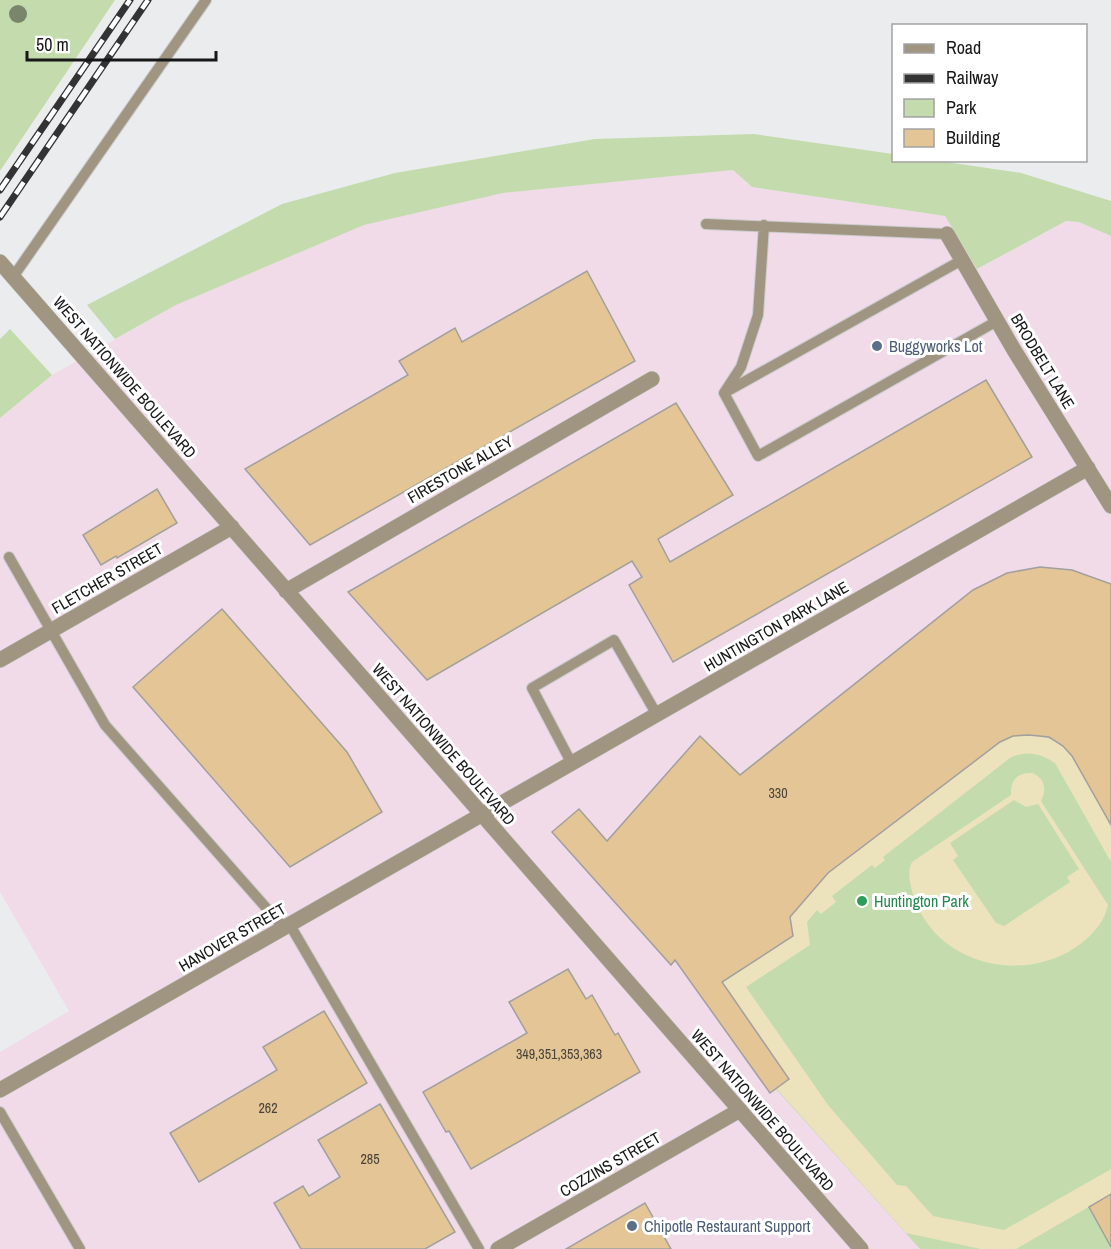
<svg xmlns="http://www.w3.org/2000/svg" width="1111" height="1249" viewBox="0 0 1111 1249" font-family="'Archivo Narrow',sans-serif">
<style>
.commercial{fill:#f1dbe8}
.green{fill:#c3dbad}
.sand{fill:#ece3bd;fill-rule:evenodd}
.building{fill:#e3c596;stroke:#a1a09e;stroke-width:1.5}
.lines{fill:none;stroke-linecap:round;stroke-linejoin:round}
.service-casing{stroke:#c9cacc;stroke-width:12}
.minor-casing{stroke:#c9cacc;stroke-width:16}
.service{stroke:#9f9580;stroke-width:10}
.minor{stroke:#9f9580;stroke-width:15}
.rail-casing{stroke:#333334;stroke-width:7}
.rail{stroke:#fff;stroke-width:4.5;stroke-dasharray:14;stroke-linecap:butt}
.tree{fill:#7a866b}
.service-dot{fill:#5c6f8a;stroke:#fff;stroke-width:2}
.leisure-dot{fill:#2e9e5b;stroke:#fff;stroke-width:2}
.labels{text-anchor:middle;dominant-baseline:central;stroke-width:6;stroke-linejoin:round;paint-order:stroke}
.number-label{font-size:14px;fill:#4a4238}
.service-label{font-size:16px;fill:#4e5e75;stroke:#fff;text-anchor:start}
.street-label{font-size:16px;fill:#171718;stroke:#fff}
.leisure-label{font-size:16px;fill:#27864d;stroke:#fff;text-anchor:start}
</style>
<rect width="100%" height="100%" fill="#ebecee"/>
<path class="commercial" d="M 733,170 L 752,187 L 945,216 L 978,269 L 1066,221 L 1079,222 L 1111,236 L 1111,1249 L 0,1249 L 0,1052 L 69,1011 L 0,892 L 0,418 L 52,375 L 176,305 L 364,225 L 503,193 Z"/>
<path class="green" d="M 0,0 L 115,0 L 0,171 Z
M 754,134 L 893,154 L 894,160 L 939,161 L 1021,173 L 1111,201 L 1111,236 L 1079,222 L 1066,221 L 977,269 L 945,216 L 752,187 L 733,170 L 503,193 L 364,225 L 176,305 L 115,339 L 87,305 L 282,204 L 395,173 L 595,139 Z
M 10,329 L 52,375 L 0,418 L 0,339 Z
M 1040,567 L 1072,570 L 1111,584 L 1111,1249 L 920,1249 L 776,1089 L 770,1093 L 676,960 L 671,965 L 552,832 L 579,809 L 607,841 L 700,736 L 740,774 L 973,590 L 1007,573 Z"/>
<path class="sand" d="M 1029,735 C 1050,737 1058,740 1072,756 L 1111,825 L 1111,862 L 1055,763 C 1040,753 1026,750 1010,758 L 883,857 L 885,860 L 875,868 L 872,865 L 832,896 L 836,902 L 821,914 L 817,910 L 807,922 L 810,945 L 746,987 L 828,1105 L 897,1185 L 906,1186 L 933,1216 L 1004,1230 L 1111,1169 L 1111,1194 L 1016,1249 L 981,1249 L 906,1233 L 776,1088 L 789,1079 L 722,982 L 793,936 L 790,917 L 828,873 L 1000,742 L 1013,736 Z
M 1032,773 C 1045,778 1047,789 1041,801 L 1108,905 C 1105,920 1095,932 1083,942 C 1028,986 938,967 914,898 C 911,887 906,873 912,862 L 1011,795 C 1010,781 1017,772 1032,773 ZM 1014,800 L 1026,807 L 1038,804 L 1079,869 L 1067,877 L 1070,882 L 1004,926 L 996,923 L 953,860 L 958,856 L 950,843 Z"/>
<path class="building" d="M 587,271 L 635,361 L 310,545 L 245,469 L 408,375 L 399,361 L 455,328 L 462,342 Z
M 986,380 L 1032,457 L 673,662 L 629,585 L 642,577 L 632,561 L 427,680 L 348,592 L 676,403 L 733,495 L 658,539 L 670,562 Z
M 157,489 L 177,523 L 117,558 L 116,556 L 101,565 L 83,535 Z
M 1040,567 L 1072,570 L 1111,584 L 1111,825 L 1072,756 L 1063,746 L 1049,737 L 1029,735 L 1013,736 L 1000,742 L 828,873 L 790,917 L 793,936 L 722,982 L 789,1079 L 770,1093 L 675,960 L 671,965 L 552,832 L 579,809 L 607,841 L 700,736 L 740,775 L 973,590 L 1007,573 Z
M 222,609 L 347,752 L 382,812 L 290,867 L 133,687 Z
M 568,969 L 586,999 L 592,995 L 615,1035 L 618,1033 L 640,1072 L 471,1169 L 449,1131 L 446,1132 L 423,1092 L 527,1033 L 509,1002 Z
M 324,1011 L 367,1083 L 199,1182 L 170,1133 L 277,1070 L 263,1047 Z
M 380,1104 L 455,1232 L 425,1249 L 301,1249 L 274,1203 L 303,1186 L 309,1196 L 340,1177 L 318,1140 Z
M 1111,1194 L 1111,1247 L 1089,1207 Z
M 645,1203 L 671,1249 L 566,1249 Z"/>
<g class="lines">
<g class="service-casing">
<path id="service" d="M 706,224 L 947,234
M 764,225 L 758,315 L 741,367 L 724,393 L 758,456 L 997,321
M 13,277 L 206,0
M 726,392 L 962,260
M 9,557 L 105,725 L 284,928
M 572,764 L 532,688 L 614,640 L 657,715
M 290,925 L 479,1249
M 0,1112 L 80,1249"/>
</g>
<g class="minor-casing">
<path id="minor" d="M 947,234 L 1014,350 L 1111,506
M 0,262 L 861,1249
M 286,591 L 652,379
M 0,660 L 232,527
M 0,1090 L 1088,468
M 498,1249 L 740,1110"/>
</g>
<use href="#service" class="service"/>
<use href="#minor" class="minor"/>
<g class="rail-casing">
<path id="rail" d="M 0,190 L 130,0
M 0,217 L 148,0"/>
</g>
<use href="#rail" class="rail"/>
</g>
<circle class="tree" cx="18" cy="14" r="9"/>
<g class="service-dot">
<circle cx="877" cy="346" r="6"/>
<circle cx="632" cy="1226" r="6"/>
</g>
<circle class="leisure-dot" cx="862" cy="901" r="6"/>
<g class="labels">
<g class="number-label">
<text x="778" y="793">330</text>
<text x="559" y="1054">349,351,353,363</text>
<text x="268" y="1108">262</text>
<text x="370" y="1159">285</text>
</g>
<g class="service-label">
<text x="889" y="346">Buggyworks Lot</text>
<text x="644" y="1226">Chipotle Restaurant Support</text>
</g>
<g class="street-label">
<text transform="translate(1043 361) rotate(59)">BRODBELT LANE</text>
<text transform="translate(125 377) rotate(49)">WEST NATIONWIDE BOULEVARD</text>
<text transform="translate(460 469) rotate(-30)">FIRESTONE ALLEY</text>
<text transform="translate(107 578) rotate(-30)">FLETCHER STREET</text>
<text transform="translate(776 626) rotate(-30)">HUNTINGTON PARK LANE</text>
<text transform="translate(444 744) rotate(49)">WEST NATIONWIDE BOULEVARD</text>
<text transform="translate(232 937) rotate(-30)">HANOVER STREET</text>
<text transform="translate(763 1110) rotate(49)">WEST NATIONWIDE BOULEVARD</text>
<text transform="translate(610 1164) rotate(-30)">COZZINS STREET</text>
</g>
<g class="leisure-label">
<text x="874" y="901">Huntington Park</text>
</g>
</g>
<rect x="892" y="24" width="195" height="138" fill="#ffffff" stroke="#a2a2a3" stroke-width="1.5"/>
<rect x="904" y="44" width="30" height="9" fill="#9f9580" stroke="#a2a2a3" stroke-width="1.5"/>
<text x="946" y="54" font-size="18" fill="#171718">Road</text>
<rect x="904" y="74" width="30" height="9" fill="#333334" stroke="#a2a2a3" stroke-width="1.5"/>
<text x="946" y="84" font-size="18" fill="#171718">Railway</text>
<rect x="904" y="99" width="30" height="18" fill="#c3dbad" stroke="#a2a2a3" stroke-width="1.5"/>
<text x="946" y="114" font-size="18" fill="#171718">Park</text>
<rect x="904" y="129" width="30" height="18" fill="#e3c596" stroke="#a2a2a3" stroke-width="1.5"/>
<text x="946" y="144" font-size="18" fill="#171718">Building</text>
<path d="M27 51v9h189v-9" fill="none" stroke="#171718" stroke-width="3"/>
<text x="36" y="51" font-size="18" fill="#171718" stroke="#ffffff" stroke-width="4.5" paint-order="stroke">50 m</text>
</svg>
